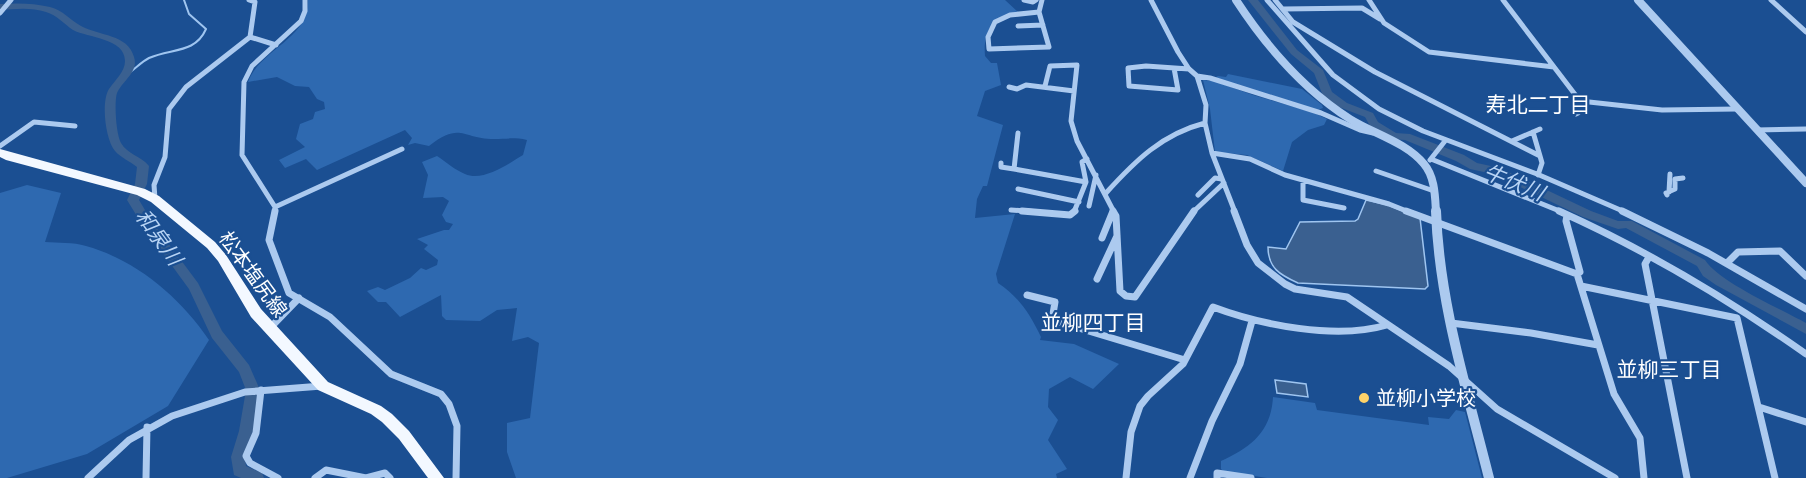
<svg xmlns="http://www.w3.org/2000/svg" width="1806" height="478" viewBox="0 0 1806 478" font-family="Montserrat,'Noto Sans JP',sans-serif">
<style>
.green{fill:#2e69b0}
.water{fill:#3a6090;stroke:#9fc5f0;stroke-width:1.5}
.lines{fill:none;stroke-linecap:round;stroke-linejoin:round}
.stream{stroke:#9fc5f0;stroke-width:2}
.river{fill:#3a6090;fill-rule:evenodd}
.minor-far1{stroke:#accaef;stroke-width:5}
.minor{stroke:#accaef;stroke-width:7}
.tertiary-far1{stroke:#accaef;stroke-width:8}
.tertiary{stroke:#accaef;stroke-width:10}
.primary{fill:#f3f8ff;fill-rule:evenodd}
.poi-dot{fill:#ffd369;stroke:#1b4f92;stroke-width:2}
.labels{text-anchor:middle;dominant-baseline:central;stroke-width:4.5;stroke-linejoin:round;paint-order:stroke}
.street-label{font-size:20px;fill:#fff;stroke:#1b4f92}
.poi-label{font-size:20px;fill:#fff;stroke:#1b4f92;text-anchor:start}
.neighbourhood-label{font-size:21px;fill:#fff;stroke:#1b4f92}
.water-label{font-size:21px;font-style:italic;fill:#b8d4f5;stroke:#1b4f92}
</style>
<rect width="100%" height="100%" fill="#1b4f92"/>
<path class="green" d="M 308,0 L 1005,0 L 1018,12 C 993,16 983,31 985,56 L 991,63 L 997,63 L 1001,85 L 985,91 L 977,116 L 1003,125 L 987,186 L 983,186 L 977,199 L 975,218 L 1015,214 L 996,274 L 998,283 C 1019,297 1030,314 1041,337 L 1040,340 L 1074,344 L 1119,364 L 1093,389 L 1070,377 L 1049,389 L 1048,407 L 1058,420 L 1048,440 L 1067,469 L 1056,474 L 1057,478 L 516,478 L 507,452 L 507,423 L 530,418 L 539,343 L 528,337 L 512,341 L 517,308 L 497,310 L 480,321 L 446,320 L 442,316 L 441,295 L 400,317 L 386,302 L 378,302 L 367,291 L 378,287 L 385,290 L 410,278 L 421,268 L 426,270 L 437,265 L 438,260 L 424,249 L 428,245 L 417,239 L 444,230 L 449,230 L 453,224 L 446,222 L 442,215 L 449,201 L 443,197 L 423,198 L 428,175 L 422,162 L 437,156 C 446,162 455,170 465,174 C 483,182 508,164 523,155 L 527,140 C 513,137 507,139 494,139 C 462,139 461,121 429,146 L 415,143 L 408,145 L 412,138 L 405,130 L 317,170 L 306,159 L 285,168 L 279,160 L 305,147 L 296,139 L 300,124 L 313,119 L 315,112 L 325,109 L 324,102 L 317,99 L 309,87 L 295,86 L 277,77 L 248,82 C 260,49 309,39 308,0 Z
M 1228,74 L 1302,89 L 1322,105 L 1323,108 L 1318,110 L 1215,78 L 1218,76 L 1226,77 Z
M 1203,80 L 1214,81 L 1253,95 L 1312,112 L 1327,119 L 1324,125 L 1308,130 L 1292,142 L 1283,171 L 1247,155 L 1215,152 L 1210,109 Z
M 27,185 L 61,193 L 45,242 C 58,243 73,242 86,246 C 136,260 180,297 209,340 L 168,406 L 87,454 L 7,478 L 0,478 L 0,193 Z
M 1273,397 L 1315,403 L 1317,410 L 1429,425 L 1428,417 L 1449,419 L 1456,410 L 1465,412 L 1482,478 L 1267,478 L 1223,471 L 1221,469 L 1221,461 C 1251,447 1271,432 1273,397 Z"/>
<path class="water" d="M 1366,200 L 1388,205 L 1420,218 L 1428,286 L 1425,289 L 1298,283 C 1280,275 1268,268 1268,247 L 1286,249 L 1300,222 L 1355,221 L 1358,219 Z
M 1275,380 L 1306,384 L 1308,397 L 1277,393 Z"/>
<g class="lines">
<path class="stream" d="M 126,75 C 134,70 141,62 149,58 C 171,48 195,54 206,29 L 189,14 L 184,0"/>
<path class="river" d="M 1248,0 L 1258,0 L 1297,50 L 1323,70 L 1332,92 L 1347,103 L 1373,113 L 1378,122 L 1396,133 L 1410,134 L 1464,155 L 1477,163 L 1500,168 L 1591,211 L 1618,221 L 1632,221 L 1705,260 C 1719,282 1781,309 1806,323 L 1806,334 L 1716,285 L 1703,276 L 1697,266 L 1626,228 L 1618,229 L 1583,217 L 1493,174 L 1470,169 L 1456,161 L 1405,140 L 1390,139 L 1370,126 L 1365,117 L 1339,107 L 1323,96 L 1314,73 L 1291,54 Z
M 0,4 C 17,3 34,3 50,7 C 63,10 70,20 81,26 C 99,36 128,34 134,57 C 139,72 122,81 117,93 C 114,102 116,134 121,143 C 127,154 141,156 149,166 L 147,184 L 139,200 L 151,220 L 198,283 L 222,331 L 249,365 L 260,390 L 253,431 L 245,457 L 246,466 L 262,473 L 264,478 L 241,478 L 234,475 L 231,457 L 239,431 L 246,390 L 239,372 L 212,338 L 189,289 L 143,226 L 127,200 L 135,184 L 137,167 C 130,161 121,158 115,151 C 105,139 101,101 109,89 C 115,80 125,72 125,61 C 125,38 88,38 73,30 C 64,24 57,15 46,12 C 31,7 15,9 0,10 Z"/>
<path class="minor-far1" d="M 249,0 L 255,2 L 250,37
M 1024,0 L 1033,2 L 1036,0
M 1151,0 L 1178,52 L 1189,69 L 1197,76 L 1206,105 L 1205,123 L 1212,153 L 1235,212
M 1267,0 L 1333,75 L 1379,109 L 1423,131 L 1537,174 L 1625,212
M 1275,0 L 1293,22 L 1375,72 L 1540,156 L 1542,163 L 1538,175
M 1369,0 L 1384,23 L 1429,52 L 1554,67
M 1503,0 L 1580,101 L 1662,110 L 1737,109
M 1771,0 L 1806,32
M 1283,9 L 1362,8 L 1380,19
M 1039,12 L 1049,47 L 989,49 L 988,37 L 995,22 L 1010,15 Z
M 1039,12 L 1042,0
M 0,13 L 11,0
M 1018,26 L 1043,25
M 250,37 L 276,45
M 1174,68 L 1178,90 L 1129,86 L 1128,68 L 1146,66 L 1189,69
M 1197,76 L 1210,78 L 1321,113 L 1360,130 L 1373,133
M 1045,86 L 1050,66 L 1077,65 L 1071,121 L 1077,141 L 1114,212
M 1009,87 L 1017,89 L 1026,85 L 1074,91
M 1576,114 L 1578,113 L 1574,104 L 1580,101
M 1756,130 L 1806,129
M 1533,132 L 1540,156
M 1018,133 L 1014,169 L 1086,182
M 1512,141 L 1540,129
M 0,146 L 34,122 L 75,126
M 1212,153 L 1250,159 L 1285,175 L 1389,204 L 1409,212
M 1431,159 L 1562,212
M 1430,160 L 1445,141
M 1001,163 L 1001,167 L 1014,169
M 1376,171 L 1434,191
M 1303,180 L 1303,200 L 1344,208
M 1018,189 L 1079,202
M 1669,192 L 1670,174
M 1106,193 C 1135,161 1162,134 1205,123
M 1198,195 L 1215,178 L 1222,179
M 1667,195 L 1666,193 L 1675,189 L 1675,179 L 1683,178
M 155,199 L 154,185 L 165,157 L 169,109 L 186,87 L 250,37
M 1089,206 L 1096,175
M 275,207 L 402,149
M 1011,210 L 1040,212
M 275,212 L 275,207 L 242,155 L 244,82 L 252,66 L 301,21 L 305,11 L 305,0
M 1074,212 L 1086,182 L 1082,162 L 1087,159
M 1112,212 L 1113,210
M 1193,212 L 1224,183"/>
<path class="minor" d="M 275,211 L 269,240 L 289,293 L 330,317 L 391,374 L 441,394 L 449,404 L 457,426 L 456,478
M 1022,211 L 1070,215 L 1075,211
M 1113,211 L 1116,216 L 1120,291 L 1126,296 L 1135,297 L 1194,211
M 1234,211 L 1247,245 L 1258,263 L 1285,284 L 1295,289 L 1347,297 L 1449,366 L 1497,409 L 1615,478
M 1406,211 L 1577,274
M 1559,211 C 1646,250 1728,299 1806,354
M 1622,211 L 1708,253 L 1806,309
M 1567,215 L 1566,221 L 1580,272 L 1577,274 L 1614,394 L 1640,438 L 1644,478
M 1102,238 L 1113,211
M 1649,257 L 1645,264 L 1687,478
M 1727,263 L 1738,252 L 1780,251 L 1806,276
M 1097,279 L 1117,236
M 1581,286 L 1737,318 L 1775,478
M 1027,295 L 1055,302 L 1052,320 L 1185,360
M 1451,323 L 1531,333 L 1598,345
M 270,328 L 299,298
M 261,390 L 256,433 L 246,456 L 250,463 L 278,478
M 1759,407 L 1806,422
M 88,478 L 129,440 L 172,416 L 245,392 L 322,386
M 146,478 L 147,427
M 315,478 L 326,470 L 366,478 L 385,473 L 390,478
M 1126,478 L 1131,432 L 1140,406 L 1148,396 L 1183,364 L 1213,307 C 1261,325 1336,340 1387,325
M 1190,478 L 1212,421 L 1240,364 L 1252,321
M 1217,478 L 1217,473 L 1251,478"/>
<path class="tertiary-far1" d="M 1236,0 C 1266,46 1303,89 1350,119 C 1374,134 1406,142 1424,164 C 1435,177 1435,196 1436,212
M 1638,0 L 1806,183"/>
<path class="tertiary" d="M 1436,211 C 1439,302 1467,390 1489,478"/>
<path class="primary" d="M 0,149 L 145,189 L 159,196 L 215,242 L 226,255 L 261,309 L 328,382 L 381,406 L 392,414 L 409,431 L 444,478 L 428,478 L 399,439 L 382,422 L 371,414 L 318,390 L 251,317 L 218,261 L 207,248 L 151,202 L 137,195 L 6,160 L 0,157 Z"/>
</g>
<circle class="poi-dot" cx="1364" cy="398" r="6"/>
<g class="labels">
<g class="street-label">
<text transform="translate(253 274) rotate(54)">松本塩尻線</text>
</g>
<g class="poi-label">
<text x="1376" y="398">並柳小学校</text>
</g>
<g class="neighbourhood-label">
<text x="1538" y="104">寿北二丁目</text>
<text x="1093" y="322">並柳四丁目</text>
<text x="1669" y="369">並柳三丁目</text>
</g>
<g class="water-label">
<text transform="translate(1514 182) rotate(22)">牛伏川</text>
<text transform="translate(159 237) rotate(54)">和泉川</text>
</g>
</g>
</svg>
